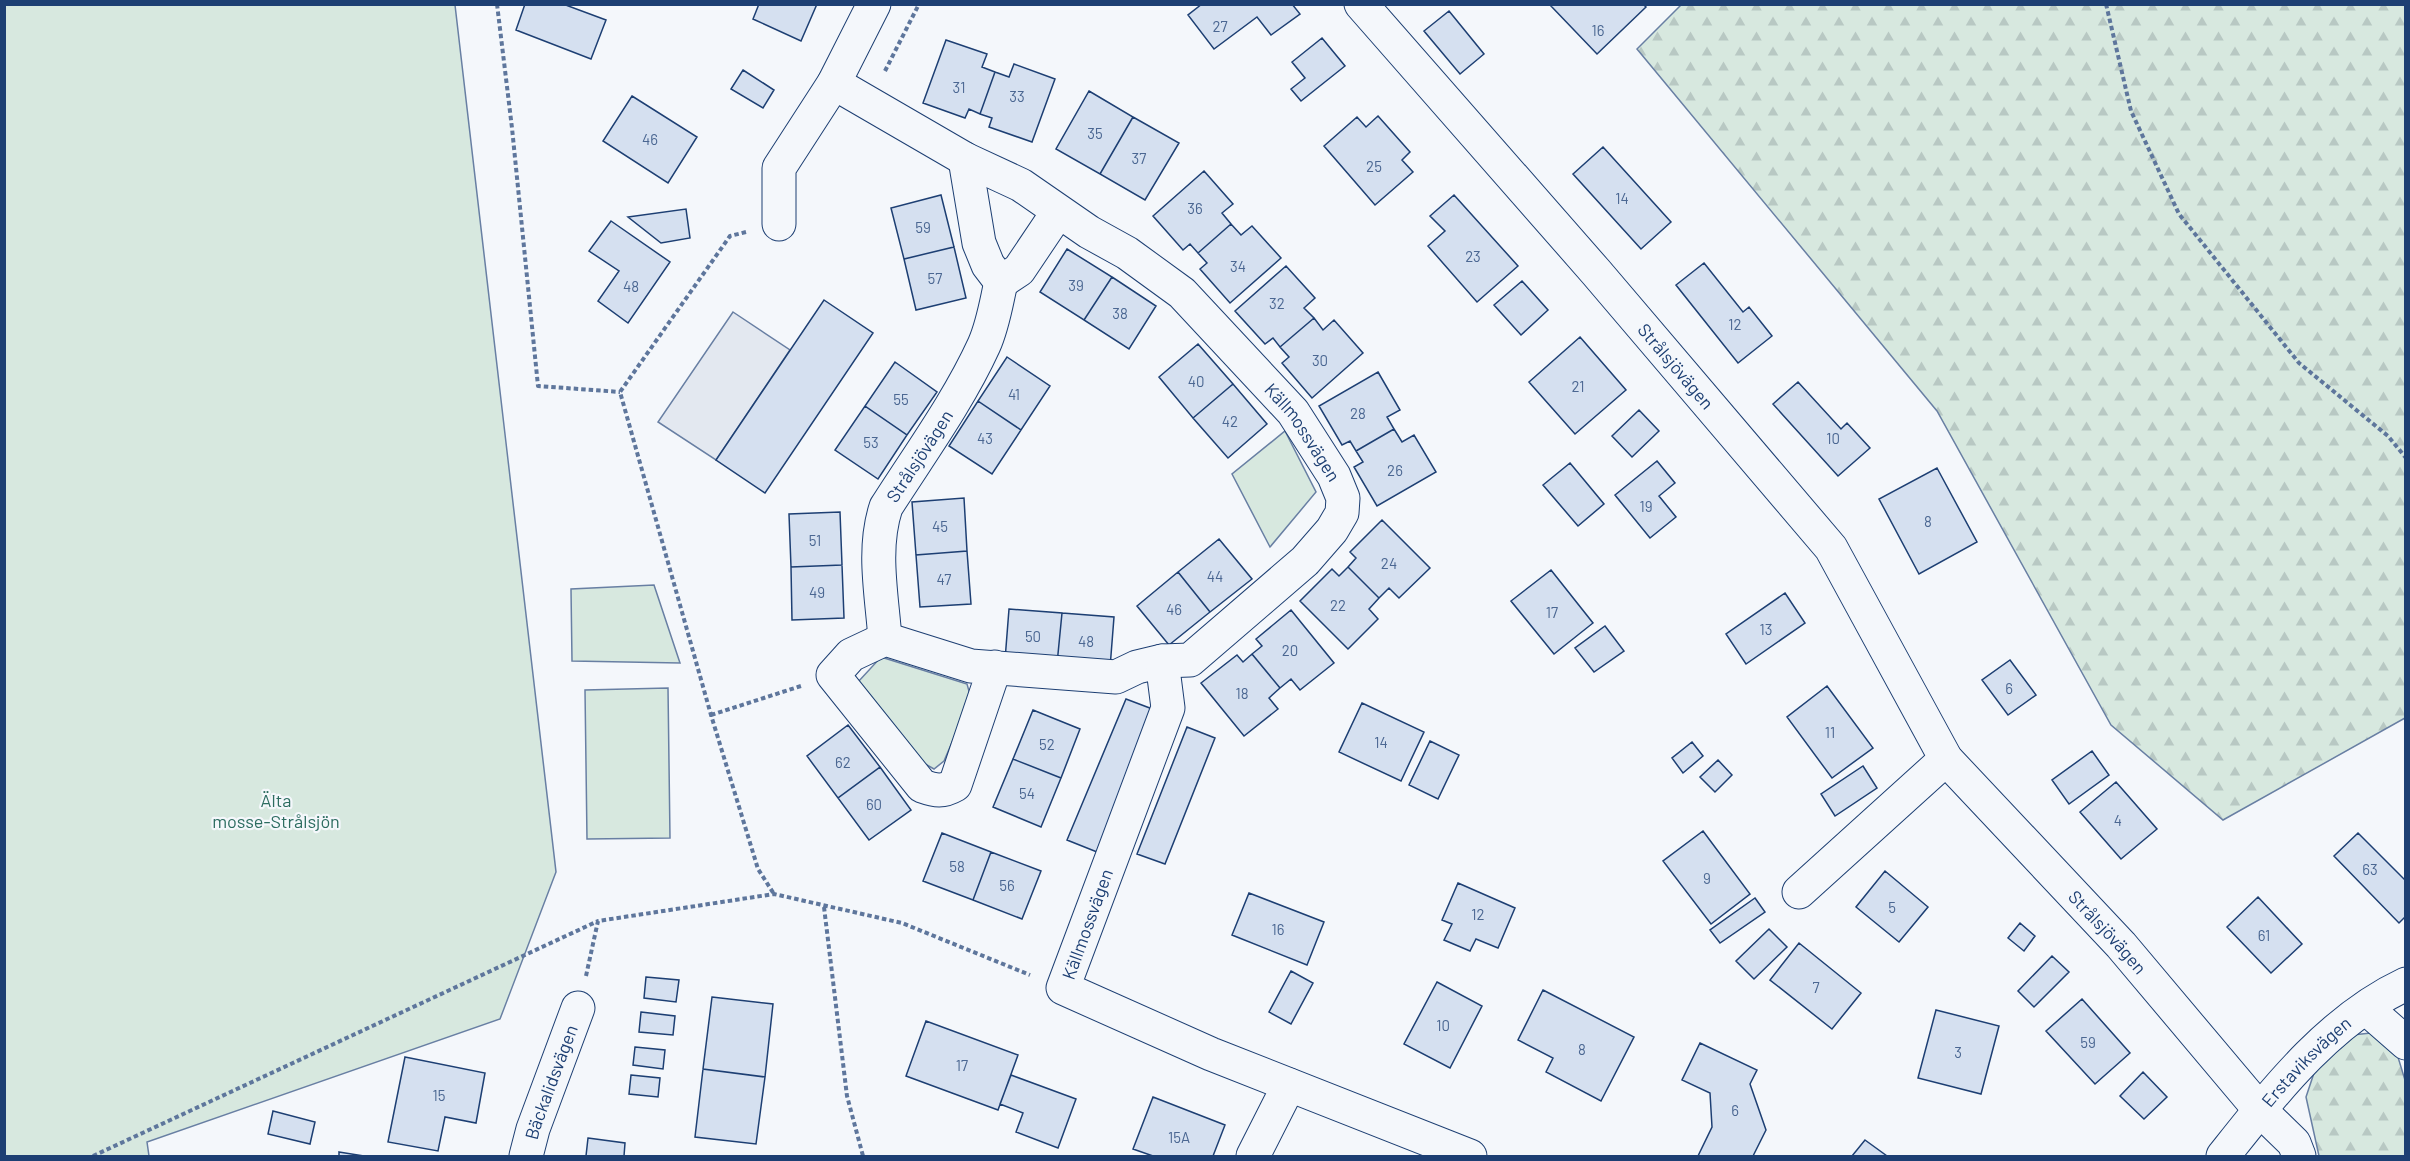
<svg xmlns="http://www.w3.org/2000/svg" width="2410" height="1161" viewBox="0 0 2410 1161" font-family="Barlow,sans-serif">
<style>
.forest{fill:url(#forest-firs);stroke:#687fa3;stroke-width:1.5}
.green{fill:#d7e8df;stroke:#687fa3;stroke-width:1.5}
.parking{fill:#e3e8f0;stroke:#687fa3;stroke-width:1.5}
.building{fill:#d5e0f0;stroke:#1d3f73;stroke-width:1.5}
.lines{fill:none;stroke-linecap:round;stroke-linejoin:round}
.minor-casing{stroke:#1d3f73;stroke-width:35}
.path{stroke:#5e769c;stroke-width:4;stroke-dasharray:4.5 3;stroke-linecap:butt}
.minor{stroke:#f4f7fb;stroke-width:33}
.labels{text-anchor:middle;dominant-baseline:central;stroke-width:4.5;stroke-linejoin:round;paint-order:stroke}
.number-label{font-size:15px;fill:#4b6792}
.street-label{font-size:18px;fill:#1d3f73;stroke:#f4f7fb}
.park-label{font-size:18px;fill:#2c6c60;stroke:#f4f7fb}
</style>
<defs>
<pattern id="forest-firs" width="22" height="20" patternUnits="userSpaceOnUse" patternTransform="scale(1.5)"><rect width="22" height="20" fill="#d7e8df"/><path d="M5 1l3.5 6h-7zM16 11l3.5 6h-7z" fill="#b8c8c3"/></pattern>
</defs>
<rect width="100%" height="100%" fill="#f4f7fb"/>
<path class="forest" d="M 1681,5 L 2405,5 L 2405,718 L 2223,820 L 2111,725 L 1937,411 L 1637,49 Z
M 2390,1031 L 2405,1080 L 2405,1156 L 2319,1156 L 2306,1097 L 2314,1073 L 2352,1035 Z"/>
<path class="green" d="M 5,4 L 455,5 L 556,872 L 500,1019 L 147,1142 L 149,1156 L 5,1156 Z
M 1285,431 L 1316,492 L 1270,547 L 1232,474 Z
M 654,585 L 680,663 L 572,661 L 571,589 Z
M 881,657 L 967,684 L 971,698 L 944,761 L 934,769 L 920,761 L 858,682 Z
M 668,688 L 670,838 L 587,839 L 585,690 Z"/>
<path class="parking" d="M 733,312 L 790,350 L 716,460 L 658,422 Z"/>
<path class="building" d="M 525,4 L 563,4 L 606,20 L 591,59 L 516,30 Z
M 759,4 L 817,4 L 801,41 L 753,19 Z
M 1202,4 L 1292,4 L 1300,14 L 1271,35 L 1257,17 L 1214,49 L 1188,15 Z
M 1553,4 L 1643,4 L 1646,7 L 1597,54 L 1551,6 Z
M 1449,11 L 1484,54 L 1460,74 L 1424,31 Z
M 1322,38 L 1345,66 L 1301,101 L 1291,89 L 1305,78 L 1292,62 Z
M 946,40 L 987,54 L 982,67 L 995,72 L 980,114 L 969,109 L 965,118 L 923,103 Z
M 1014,64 L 1055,79 L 1032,142 L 989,127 L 992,118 L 980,114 L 995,72 L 1009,77 Z
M 743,70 L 774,90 L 763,108 L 731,89 Z
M 1089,91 L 1133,117 L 1100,174 L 1056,149 Z
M 632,96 L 697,137 L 668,183 L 603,141 Z
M 1378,116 L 1410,152 L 1402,160 L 1413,172 L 1375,205 L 1324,146 L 1357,117 L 1366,127 Z
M 1133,117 L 1179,143 L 1145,200 L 1100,174 Z
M 1603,147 L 1671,222 L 1641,249 L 1573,174 Z
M 1204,171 L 1233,204 L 1222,213 L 1231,224 L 1198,253 L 1190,244 L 1183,250 L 1153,216 Z
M 941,195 L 954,247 L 904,259 L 891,208 Z
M 1454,195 L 1518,266 L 1477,302 L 1428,246 L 1445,231 L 1430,216 Z
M 686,209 L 690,238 L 661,243 L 628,217 Z
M 611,221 L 670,262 L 628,323 L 598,301 L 619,271 L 589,251 Z
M 1231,224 L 1241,235 L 1252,226 L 1281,258 L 1230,303 L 1200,269 L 1207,263 L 1198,253 Z
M 954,247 L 966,298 L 916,310 L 904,259 Z
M 1067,249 L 1112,277 L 1084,320 L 1040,292 Z
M 1704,263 L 1743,312 L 1749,307 L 1772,336 L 1738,363 L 1676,285 Z
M 1286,266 L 1315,298 L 1304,308 L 1314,318 L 1280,347 L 1273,338 L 1265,344 L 1235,311 Z
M 1112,277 L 1156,306 L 1129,349 L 1084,320 Z
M 1522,281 L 1548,310 L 1521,335 L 1494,305 Z
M 824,300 L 873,333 L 765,493 L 716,460 Z
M 1314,318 L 1323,330 L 1334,320 L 1363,353 L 1312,398 L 1282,363 L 1289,357 L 1280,347 Z
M 1580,337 L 1626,390 L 1575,434 L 1529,382 Z
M 1198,344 L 1233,384 L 1193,418 L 1159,377 Z
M 1007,357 L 1050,386 L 1021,430 L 978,401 Z
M 895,362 L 937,392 L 907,435 L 865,406 Z
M 1378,372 L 1400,410 L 1387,417 L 1394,429 L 1356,451 L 1350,441 L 1342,445 L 1319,406 Z
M 1798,382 L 1841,429 L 1847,423 L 1870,448 L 1838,476 L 1773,404 Z
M 1233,384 L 1267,424 L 1228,458 L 1193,418 Z
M 978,401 L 1021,430 L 992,474 L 949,446 Z
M 865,406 L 907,435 L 878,479 L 835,450 Z
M 1639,410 L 1659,431 L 1632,457 L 1612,436 Z
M 1394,429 L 1402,442 L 1414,435 L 1436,472 L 1377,506 L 1354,467 L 1363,462 L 1356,451 Z
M 1657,461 L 1675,483 L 1659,496 L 1676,517 L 1650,538 L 1615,495 Z
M 1570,463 L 1604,504 L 1578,526 L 1543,485 Z
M 1937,468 L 1977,542 L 1919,574 L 1879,499 Z
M 964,498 L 967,551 L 916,555 L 912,502 Z
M 840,512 L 842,565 L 791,567 L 789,514 Z
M 1382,520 L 1430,568 L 1399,598 L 1389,588 L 1379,598 L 1348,567 L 1356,558 L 1350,552 Z
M 1219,539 L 1252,579 L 1210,612 L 1178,572 Z
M 967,551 L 971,604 L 920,607 L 916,555 Z
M 842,565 L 844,618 L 792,620 L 791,567 Z
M 1348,567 L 1379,598 L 1369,609 L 1378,619 L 1348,649 L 1300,601 L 1332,569 L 1339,576 Z
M 1551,570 L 1593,623 L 1554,654 L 1511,601 Z
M 1178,572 L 1210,612 L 1169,645 L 1137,606 Z
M 1785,593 L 1805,623 L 1746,664 L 1726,634 Z
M 1009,609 L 1062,613 L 1057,664 L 1005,660 Z
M 1291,610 L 1334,663 L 1300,690 L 1291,679 L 1280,688 L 1252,654 L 1262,646 L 1256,639 Z
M 1062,613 L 1114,617 L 1110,668 L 1057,664 Z
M 1605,626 L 1624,651 L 1594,672 L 1575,648 Z
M 1252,654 L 1280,688 L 1269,698 L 1278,709 L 1244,736 L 1201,683 L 1237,655 L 1243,662 Z
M 2010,660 L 2036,695 L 2008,715 L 1982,680 Z
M 1827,686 L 1873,748 L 1832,778 L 1787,717 Z
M 1126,699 L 1155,710 L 1097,852 L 1067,840 Z
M 1362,703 L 1424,732 L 1401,781 L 1339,752 Z
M 1033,710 L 1080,729 L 1061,778 L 1013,759 Z
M 848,725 L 880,767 L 838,798 L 807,756 Z
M 1187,727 L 1215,738 L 1165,864 L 1137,854 Z
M 1430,741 L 1459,755 L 1438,799 L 1409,785 Z
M 1692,742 L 1703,756 L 1683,773 L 1672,758 Z
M 2092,751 L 2109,775 L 2069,804 L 2052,780 Z
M 1013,759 L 1061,778 L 1041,827 L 993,807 Z
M 1718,760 L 1732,775 L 1715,792 L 1700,777 Z
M 1863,766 L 1877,788 L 1835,816 L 1821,794 Z
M 880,767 L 911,810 L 869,840 L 838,798 Z
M 2116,782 L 2157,829 L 2121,859 L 2080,812 Z
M 1703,831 L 1750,894 L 1711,924 L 1663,861 Z
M 942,833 L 991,852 L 973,900 L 923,881 Z
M 2358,833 L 2406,881 L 2406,916 L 2399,923 L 2334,856 Z
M 991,852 L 1041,871 L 1022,919 L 973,900 Z
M 1885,871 L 1928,907 L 1899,942 L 1856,907 Z
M 1458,883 L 1515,908 L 1498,948 L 1476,939 L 1470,951 L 1444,940 L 1452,924 L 1442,920 Z
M 1249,893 L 1324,922 L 1307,965 L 1232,935 Z
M 2258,897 L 2302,944 L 2271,973 L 2227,927 Z
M 1755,898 L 1765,912 L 1720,943 L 1710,930 Z
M 2020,923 L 2035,936 L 2024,951 L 2008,938 Z
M 1769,929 L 1787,947 L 1754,979 L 1736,961 Z
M 1799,943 L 1861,993 L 1832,1029 L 1770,980 Z
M 2052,956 L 2069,972 L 2034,1007 L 2018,991 Z
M 1291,971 L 1313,983 L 1291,1024 L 1269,1012 Z
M 646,977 L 679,980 L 676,1002 L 644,998 Z
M 1437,982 L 1482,1006 L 1450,1068 L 1404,1044 Z
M 1543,990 L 1634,1037 L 1601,1101 L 1546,1072 L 1553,1058 L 1518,1040 Z
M 712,997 L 773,1004 L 765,1077 L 703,1069 Z
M 2082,999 L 2130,1053 L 2095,1084 L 2046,1031 Z
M 1936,1010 L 1999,1026 L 1981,1094 L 1918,1078 Z
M 641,1012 L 675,1016 L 673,1035 L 639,1032 Z
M 926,1021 L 1018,1055 L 998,1110 L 906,1076 Z
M 1700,1043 L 1757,1070 L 1750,1084 L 1766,1130 L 1753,1156 L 1698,1156 L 1712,1127 L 1710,1093 L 1682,1080 Z
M 635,1047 L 665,1050 L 663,1069 L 633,1065 Z
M 405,1057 L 485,1073 L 476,1123 L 445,1117 L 438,1151 L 388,1142 Z
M 703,1069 L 765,1077 L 756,1144 L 695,1137 Z
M 2143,1072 L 2167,1097 L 2144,1119 L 2120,1096 Z
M 631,1075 L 660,1078 L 658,1097 L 629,1094 Z
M 1011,1075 L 1076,1099 L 1058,1148 L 1016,1132 L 1023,1113 L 1000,1104 Z
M 1153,1097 L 1225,1125 L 1213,1156 L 1153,1156 L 1133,1149 Z
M 273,1111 L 315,1122 L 310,1144 L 268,1134 Z
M 588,1138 L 625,1143 L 624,1156 L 586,1156 Z
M 1865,1140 L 1887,1156 L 1852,1156 Z
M 339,1152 L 364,1156 L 339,1156 Z"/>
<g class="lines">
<g class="minor-casing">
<g id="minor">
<path id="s1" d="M 1361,4 L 1596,272 L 1831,548 L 1946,759 L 2121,945 L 2260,1110 L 2294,1143 L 2299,1156"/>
<path id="s2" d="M 834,83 L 965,159 L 1021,185 L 1089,232 L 1127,253 L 1182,293 L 1293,412 L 1334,476 L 1343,498 L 1342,513 L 1332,530 L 1305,561 L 1190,660 L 1162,661 L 1137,667 L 1116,677 L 971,666 L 885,639 L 851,655 L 833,675 L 922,786 C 936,791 943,792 955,785 L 995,667"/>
<path d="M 965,159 L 979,243 L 988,265 L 1001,282 L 1019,270 L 1058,212"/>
<path d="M 779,224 L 779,168 L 834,83 L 874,4"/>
<path id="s3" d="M 885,639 C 882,596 872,549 886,507 C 919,455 958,402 984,345 C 993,325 996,304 1001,282"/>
<path d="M 1162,661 L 1168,708 L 1063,988 L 1211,1054 L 1470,1156"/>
<path d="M 1799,892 L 1946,759"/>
<path d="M 2366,1008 L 2406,1043"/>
<path id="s4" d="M 526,1156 L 533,1129 L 578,1008"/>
<path d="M 1253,1156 L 1289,1085"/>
<path id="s5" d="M 2223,1156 C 2274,1092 2329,1020 2406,984"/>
</g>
</g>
<path class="path" d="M 497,4 L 512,128 L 538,386 L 620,392
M 2106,4 L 2131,111 L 2179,214 L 2299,363 L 2388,436 L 2406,458
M 885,71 L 919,4
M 746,232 L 730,236 L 620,392 L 711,715 L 758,869 L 774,894
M 711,715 L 801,686
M 824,907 L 847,1096 L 863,1156
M 586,976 L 598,921 L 774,894 L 902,923 L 1030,975
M 93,1156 L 598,921"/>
<use href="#minor" class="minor"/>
</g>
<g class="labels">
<g class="number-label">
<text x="1220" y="26">27</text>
<text x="1598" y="30">16</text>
<text x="959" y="87">31</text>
<text x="1017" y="96">33</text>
<text x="1095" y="133">35</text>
<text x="650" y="139">46</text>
<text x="1139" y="158">37</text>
<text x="1374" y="166">25</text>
<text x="1622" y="198">14</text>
<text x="1195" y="208">36</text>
<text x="923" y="227">59</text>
<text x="1473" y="256">23</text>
<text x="1238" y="266">34</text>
<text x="935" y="278">57</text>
<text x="1076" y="285">39</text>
<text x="631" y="286">48</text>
<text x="1277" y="303">32</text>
<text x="1120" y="313">38</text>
<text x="1735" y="324">12</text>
<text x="1320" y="360">30</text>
<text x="1196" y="381">40</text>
<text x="1578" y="386">21</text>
<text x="1014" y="394">41</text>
<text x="901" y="399">55</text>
<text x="1358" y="413">28</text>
<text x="1230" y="421">42</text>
<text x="985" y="438">43</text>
<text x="1833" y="438">10</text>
<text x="871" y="442">53</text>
<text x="1395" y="470">26</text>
<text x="1646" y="506">19</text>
<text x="1928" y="521">8</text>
<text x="940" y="526">45</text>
<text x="815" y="540">51</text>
<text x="1389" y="563">24</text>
<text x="1215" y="576">44</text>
<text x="944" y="579">47</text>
<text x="817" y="592">49</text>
<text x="1338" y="605">22</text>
<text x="1174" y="609">46</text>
<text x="1552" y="612">17</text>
<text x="1766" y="629">13</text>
<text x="1033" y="636">50</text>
<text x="1086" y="641">48</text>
<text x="1290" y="650">20</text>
<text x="2009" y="688">6</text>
<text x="1242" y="693">18</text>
<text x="1830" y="732">11</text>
<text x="1381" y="742">14</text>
<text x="1047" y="744">52</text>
<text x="843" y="762">62</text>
<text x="1027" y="793">54</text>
<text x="874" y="804">60</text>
<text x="2118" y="820">4</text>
<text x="957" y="866">58</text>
<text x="2370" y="869">63</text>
<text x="1707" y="878">9</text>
<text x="1007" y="885">56</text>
<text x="1892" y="907">5</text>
<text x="1478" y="914">12</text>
<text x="1278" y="929">16</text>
<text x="2264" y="935">61</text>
<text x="1816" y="987">7</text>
<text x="1443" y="1025">10</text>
<text x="2088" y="1042">59</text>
<text x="1582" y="1049">8</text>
<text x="1958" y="1052">3</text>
<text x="962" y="1065">17</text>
<text x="439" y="1095">15</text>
<text x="1735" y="1110">6</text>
<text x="1179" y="1137">15A</text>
</g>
<g class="street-label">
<text stroke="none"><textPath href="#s1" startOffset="480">Strålsjövägen</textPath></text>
<text stroke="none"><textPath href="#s2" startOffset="592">Källmossvägen</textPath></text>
<text stroke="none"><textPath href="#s3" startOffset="194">Strålsjövägen</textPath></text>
<text transform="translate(1087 924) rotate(-70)">Källmossvägen</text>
<text stroke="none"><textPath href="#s1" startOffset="1196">Strålsjövägen</textPath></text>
<text stroke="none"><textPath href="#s5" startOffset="126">Erstaviksvägen</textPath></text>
<text stroke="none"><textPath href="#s4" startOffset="78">Bäckalidsvägen</textPath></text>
</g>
<g class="park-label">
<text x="276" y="800">Älta<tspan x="276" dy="21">mosse-Strålsjön</tspan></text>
</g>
</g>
<rect width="2410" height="1161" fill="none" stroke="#1d3f73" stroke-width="12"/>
</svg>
